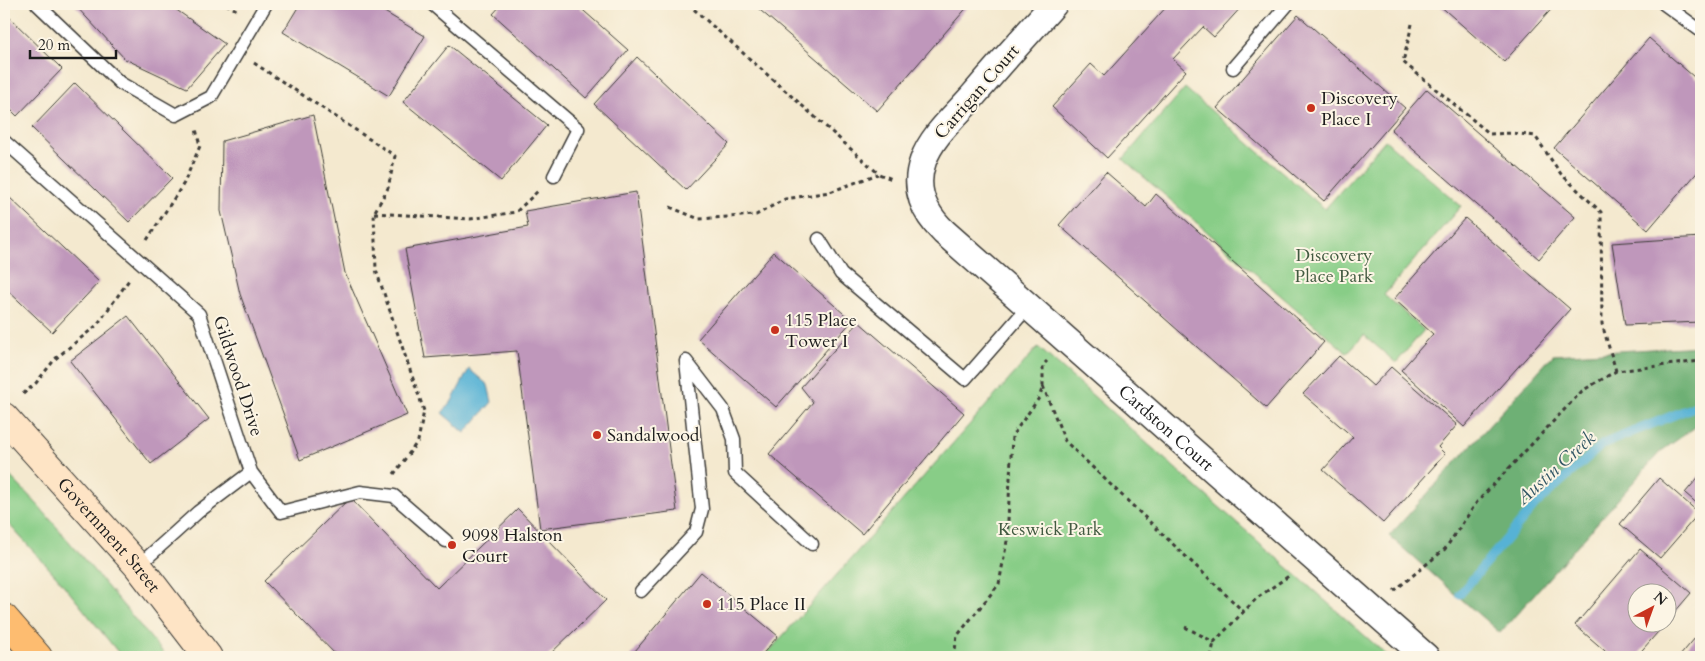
<svg xmlns="http://www.w3.org/2000/svg" width="1705" height="661" viewBox="0 0 1705 661" font-family="Cardo,serif">
<style>
.green{fill:#88cd87;stroke:#527452}
.forest{fill:#6eb074;stroke:#456648}
.water{fill:#57b2d5;stroke:#3a6778}
.lines{fill:none;stroke-linecap:round;stroke-linejoin:round}
.stream{stroke:#57b2d5;stroke-width:9}
.building{fill:#bf97bb}
.lane-casing{stroke:#3c3b37;stroke-width:15}
.street-casing{stroke:#3c3b37;stroke-width:29}
.secondary-casing{stroke:#3c3b37;stroke-width:30}
.highway-casing{stroke:#3c3b37;stroke-width:30}
.path{stroke:#3c3b37;stroke-width:3;stroke-dasharray:4 4;stroke-linecap:butt}
.lane{stroke:#fff;stroke-width:12}
.street{stroke:#fff;stroke-width:26}
.secondary{stroke:#fee4c5;stroke-width:28}
.highway{stroke:#fdbc6f;stroke-width:28}
.poi-dot{fill:#c8321e;stroke:#fcf5e5;stroke-width:2}
.labels{text-anchor:middle;dominant-baseline:central;stroke-width:4;stroke-linejoin:round;paint-order:stroke}
.street-label{font-size:18px;fill:#1c1c1c;stroke:#fcf5e5}
.poi-label{font-size:18px;fill:#1c1c1c;stroke:#fcf5e5;text-anchor:start}
.park-label{font-size:18px;fill:#425a41;stroke:#fcf5e5}
.water-label{font-size:19px;font-style:italic;fill:#345866;stroke:#fcf5e5}
</style>
<rect width="100%" height="100%" fill="#fcf5e5"/>
<filter id="ink" filterUnits="userSpaceOnUse"><feTurbulence type="fractalNoise" baseFrequency=".02" numOctaves="2"/><feDisplacementMap in="SourceGraphic" scale="10" xChannelSelector="R" yChannelSelector="G"/><feConvolveMatrix kernelMatrix="1 2 1 2 8 2 1 2 1" color-interpolation-filters="sRGB"/></filter>
<filter id="wash" filterUnits="userSpaceOnUse"><feTurbulence type="fractalNoise" baseFrequency=".0096" numOctaves="4" result="noise"/><feDisplacementMap in="SourceGraphic" scale="20" xChannelSelector="R" yChannelSelector="G"/><feGaussianBlur stdDeviation="1.12" result="paint"/><feColorMatrix in="noise" values="0 0 0 0 0 0 0 0 0 0 0 0 0 0 0 0 0 1.4 0 .05"/><feComposite in="paint" operator="in"/></filter>
<g filter="url(#wash)">
<rect width="100%" height="100%" fill="#f4e9cf"/>
<path class="green" d="M 1185,88 L 1325,209 L 1385,140 L 1461,206 L 1384,295 L 1424,330 L 1396,363 L 1364,335 L 1347,353 L 1123,159 Z
M 1038,347 L 1389,657 L 764,657 Z
M 4,470 L 38,505 L 167,657 L 122,657 L 57,577 L 4,519 Z"/>
<path class="forest" d="M 1701,346 L 1701,423 L 1660,452 L 1500,633 L 1389,536 L 1553,355 Z"/>
<path class="water" d="M 469,369 L 488,385 L 492,402 L 465,433 L 442,413 L 452,401 Z"/>
<g class="lines">
<path class="stream" d="M 1460,594 L 1536,504 L 1603,444 L 1701,404"/>
</g>
<g id="blocks">
<path class="building" d="M 74,4 L 168,4 L 225,44 L 187,88 L 125,59 Z
M 300,4 L 371,4 L 425,36 L 389,96 L 283,32 Z
M 502,4 L 576,4 L 628,50 L 586,98 L 493,14 Z
M 753,4 L 970,4 L 877,111 Z
M 1169,4 L 1244,4 L 1214,37 L 1203,27 L 1173,59 L 1186,71 L 1107,158 L 1052,107 L 1091,64 L 1104,76 Z
M 1438,4 L 1556,4 L 1504,62 Z
M 4,12 L 62,69 L 17,116 L 4,103 Z
M 1298,15 L 1405,108 L 1324,201 L 1217,108 Z
M 1649,38 L 1701,83 L 1701,168 L 1648,230 L 1554,148 Z
M 449,45 L 547,125 L 501,181 L 403,102 Z
M 637,57 L 729,144 L 686,190 L 594,104 Z
M 75,83 L 172,178 L 129,222 L 32,128 Z
M 1427,89 L 1575,217 L 1539,259 L 1391,130 Z
M 313,115 L 345,273 L 407,415 L 300,460 L 240,294 L 221,211 L 222,141 Z
M 1106,172 L 1146,207 L 1156,194 L 1324,342 L 1266,408 L 1059,225 Z
M 4,177 L 9,182 L 4,188 Z
M 636,192 L 677,511 L 540,529 L 517,351 L 425,358 L 405,249 L 528,227 L 525,211 Z
M 9,197 L 99,282 L 52,332 L 4,287 L 4,203 Z
M 1465,218 L 1570,309 L 1464,427 L 1401,370 L 1433,334 L 1394,299 Z
M 1701,237 L 1701,322 L 1625,325 L 1612,243 Z
M 774,252 L 852,321 L 776,407 L 698,339 Z
M 128,316 L 209,419 L 151,464 L 70,361 Z
M 859,322 L 964,413 L 862,534 L 769,454 L 813,402 L 801,387 Z
M 1339,356 L 1373,386 L 1391,367 L 1457,425 L 1438,447 L 1445,454 L 1383,523 L 1323,470 L 1353,437 L 1303,394 Z
M 1701,474 L 1701,507 L 1685,493 Z
M 1659,478 L 1699,513 L 1660,558 L 1620,524 Z
M 350,498 L 437,588 L 518,509 L 606,600 L 547,657 L 338,657 L 264,581 Z
M 1640,549 L 1691,593 L 1668,620 L 1668,594 L 1638,594 L 1638,624 L 1665,624 L 1636,657 L 1612,657 L 1575,625 Z
M 701,572 L 778,636 L 760,657 L 630,657 Z
M 1701,631 L 1701,657 L 1679,657 Z"/>
</g>
</g>
<g filter="url(#ink)">
<use href="#blocks" fill-opacity="0" stroke="#3c3b37" stroke-width="1"/>
<g class="lines">
<g class="lane-casing">
<path id="lane" d="M 37,4 L 120,83 L 176,115 L 211,97 L 266,4
M 432,4 L 578,129 L 554,176
M 1664,4 L 1701,31
M 1233,68 L 1288,4
M 4,141 L 199,314 L 251,472 L 198,512 L 138,566
M 819,239 L 841,274 L 965,379 L 1028,307
M 686,361 L 723,409 L 734,439 L 735,473 L 812,544
M 251,472 L 281,512 L 360,492 L 394,496 L 446,541
M 641,591 L 696,532 L 702,509 L 686,361"/>
</g>
<g class="street-casing">
<g id="street">
<path id="s1" d="M 1054,4 C 1026,35 998,66 971,98 C 954,117 931,137 923,161 C 913,188 924,213 944,232 L 1426,657"/>
</g>
</g>
<g class="secondary-casing">
<g id="secondary">
<path id="s2" d="M 4,417 L 138,566 L 208,657"/>
</g>
</g>
<g class="highway-casing">
<path id="highway" d="M 4,618 L 38,657"/>
</g>
<path class="path" d="M 226,4 L 238,11
M 688,4 L 879,174 L 892,179
M 1412,24 L 1403,62 L 1490,134 L 1513,133 L 1535,136 L 1561,174 L 1601,212 L 1602,324 L 1616,371
M 254,63 L 395,156 L 388,188 L 374,213 L 376,270 L 424,411 L 418,441 L 394,474
M 670,207 L 699,219 L 756,215 L 785,199 L 830,192 L 878,174
M 374,213 L 470,219 L 516,212 L 539,190
M 147,240 L 184,183 L 200,146 L 196,129
M 1043,386 L 1065,441 L 1244,612
M 23,394 L 36,383 L 55,359 L 97,325 L 129,280
M 1394,591 L 1445,549 L 1477,502 L 1582,391 L 1616,371 L 1701,361
M 1185,627 L 1214,642 L 1257,598 L 1290,575
M 954,657 L 957,636 L 999,584 L 1007,541 L 1012,436 L 1039,398 L 1043,386 L 1043,365 L 1047,361
M 1211,657 L 1214,642"/>
<use href="#lane" class="lane"/>
<use href="#street" class="street"/>
<use href="#secondary" class="secondary"/>
<use href="#highway" class="highway"/>
</g>
</g>
<g class="poi-dot">
<circle cx="1311" cy="108" r="5"/>
<circle cx="775" cy="330" r="5"/>
<circle cx="597" cy="435" r="5"/>
<circle cx="452" cy="545" r="5"/>
<circle cx="707" cy="604" r="5"/>
</g>
<g class="labels">
<g class="street-label">
<text transform="translate(977 92) rotate(-49)">Carrigan Court</text>
<text transform="translate(238 376) rotate(72)">Gildwood Drive</text>
<text stroke="none"><textPath href="#s1" startOffset="580">Cardston Court</textPath></text>
<text stroke="none"><textPath href="#s2" startOffset="158">Government Street</textPath></text>
</g>
<g class="poi-label">
<text x="1321" y="98">Discovery<tspan x="1321" dy="21">Place I</tspan></text>
<text x="785" y="320">115 Place<tspan x="785" dy="21">Tower I</tspan></text>
<text x="607" y="435">Sandalwood</text>
<text x="462" y="535">9098 Halston<tspan x="462" dy="21">Court</tspan></text>
<text x="717" y="604">115 Place II</text>
</g>
<g class="park-label">
<text x="1334" y="255">Discovery<tspan x="1334" dy="21">Place Park</tspan></text>
<text x="1050" y="529">Keswick Park</text>
</g>
<g class="water-label">
<text transform="translate(1556 468) rotate(-42)">Austin Creek</text>
</g>
</g>
<rect width="1705" height="661" fill="none" stroke="#fcf5e5" stroke-width="20"/>
<g transform="translate(1652 608) rotate(41)"><circle r="24" fill="#fcf5e5" stroke="#a29e95"/>
<path d="M0-4L9 19L0 12L-9 19Z" fill="#c8321e"/>
<text y="-8" font-size="14" font-weight="bold" text-anchor="middle" fill="#1c1c1c">N</text>
</g>
<path d="M30 50v8h86v-8" fill="none" stroke="#1c1c1c" stroke-width="2.5"/>
<text x="38" y="50" font-size="15" fill="#1c1c1c" stroke="#fcf5e5" stroke-width="4" paint-order="stroke">20 m</text>
</svg>
